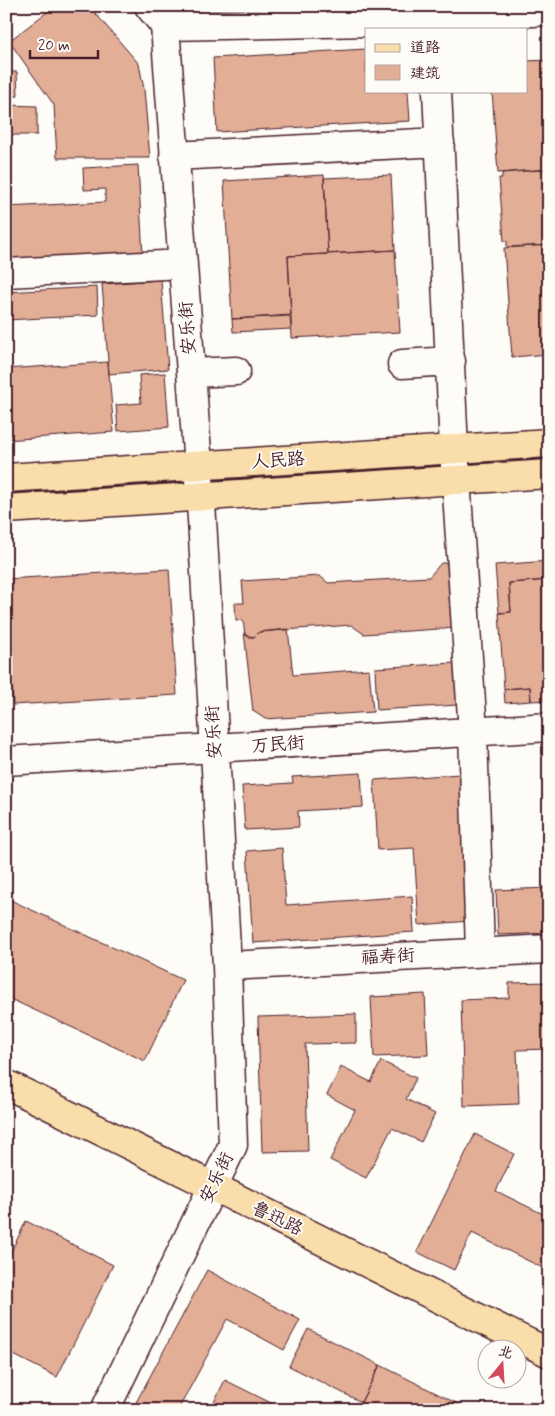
<svg xmlns="http://www.w3.org/2000/svg" width="555" height="1416" viewBox="0 0 555 1416" font-family="Mynerve,'LXGW WenKai TC',sans-serif">
<style>
.building{fill:#e2ae96;stroke:#4a1f2b}
.lines{fill:none;stroke-linecap:round;stroke-linejoin:round}
.minor-casing{stroke:#4a1f2b;stroke-width:31}
.major-casing{stroke:#4a1f2b;stroke-width:31}
.minor{stroke:#fdfcf7;stroke-width:28}
.major{stroke:#f9deab;stroke-width:28}
.labels{text-anchor:middle;dominant-baseline:central;stroke-width:4;stroke-linejoin:round;paint-order:stroke}
.street-label{font-size:18px;fill:#4a1f2b;stroke:#fdfcf7}
</style>
<rect width="100%" height="100%" fill="#fdfcf7"/>
<filter id="ink" filterUnits="userSpaceOnUse"><feTurbulence type="fractalNoise" baseFrequency=".02" numOctaves="2"/><feDisplacementMap in="SourceGraphic" scale="10" xChannelSelector="R" yChannelSelector="G"/><feConvolveMatrix kernelMatrix="1 2 1 2 8 2 1 2 1" color-interpolation-filters="sRGB"/></filter>
<g filter="url(#ink)">
<path class="building" d="M 55,6 L 89,6 L 139,64 L 144,89 L 150,158 L 57,158 L 54,105 L 9,41 Z
M 171,6 L 257,6 L 178,14 Z
M 366,49 L 366,91 L 408,91 L 410,121 L 217,132 L 213,58 Z
M 549,60 L 549,169 L 498,173 L 492,91 L 526,91 L 526,61 Z
M 6,72 L 17,72 L 18,96 L 6,97 Z
M 6,105 L 37,106 L 37,135 L 6,135 Z
M 138,165 L 143,257 L 6,264 L 6,207 L 105,202 L 105,189 L 84,190 L 83,168 Z
M 6,169 L 11,169 L 12,190 L 6,191 Z
M 549,169 L 549,245 L 507,247 L 507,241 L 504,241 L 499,178 L 502,178 L 502,173 Z
M 324,175 L 328,254 L 288,256 L 291,315 L 232,319 L 224,181 Z
M 391,175 L 395,250 L 328,254 L 324,178 Z
M 549,245 L 549,354 L 512,357 L 504,248 Z
M 395,250 L 400,332 L 292,338 L 288,256 Z
M 161,280 L 168,369 L 109,374 L 102,284 Z
M 97,287 L 98,315 L 6,320 L 6,292 Z
M 290,316 L 291,329 L 233,332 L 232,319 Z
M 108,362 L 114,432 L 6,440 L 6,369 Z
M 165,373 L 169,427 L 118,431 L 116,405 L 141,403 L 139,375 Z
M 549,561 L 549,580 L 509,583 L 511,612 L 499,613 L 495,565 Z
M 441,563 L 449,563 L 454,628 L 364,634 L 351,625 L 259,632 L 254,637 L 245,635 L 243,620 L 236,620 L 235,603 L 244,603 L 242,581 L 320,576 L 328,583 L 429,577 Z
M 169,569 L 177,695 L 13,705 L 6,579 Z
M 549,580 L 549,700 L 531,701 L 530,687 L 504,689 L 499,613 L 511,612 L 509,583 Z
M 288,629 L 293,675 L 369,669 L 373,712 L 265,719 L 253,711 L 244,632 L 248,637 L 254,637 L 259,632 Z
M 455,663 L 458,705 L 377,710 L 375,668 Z
M 530,687 L 531,701 L 505,703 L 504,689 Z
M 361,773 L 363,807 L 298,811 L 299,827 L 245,830 L 242,786 L 293,783 L 292,777 Z
M 460,774 L 470,921 L 419,925 L 414,848 L 378,850 L 374,780 Z
M 282,848 L 286,905 L 412,896 L 414,932 L 253,943 L 247,851 Z
M 549,888 L 549,933 L 498,935 L 496,890 Z
M 6,898 L 183,980 L 145,1061 L 6,997 Z
M 549,982 L 549,1049 L 517,1050 L 519,1104 L 464,1106 L 461,1000 L 509,998 L 509,983 Z
M 425,994 L 428,1055 L 374,1057 L 371,997 Z
M 356,1014 L 356,1043 L 305,1044 L 308,1151 L 262,1152 L 258,1017 Z
M 381,1061 L 416,1078 L 406,1099 L 435,1114 L 421,1142 L 392,1128 L 366,1178 L 330,1160 L 355,1110 L 327,1095 L 341,1067 L 371,1082 Z
M 475,1134 L 514,1154 L 496,1191 L 549,1217 L 549,1271 L 472,1233 L 454,1270 L 417,1252 Z
M 26,1221 L 113,1265 L 57,1377 L 6,1351 L 6,1262 Z
M 207,1270 L 300,1320 L 284,1350 L 227,1319 L 178,1410 L 132,1410 Z
M 308,1329 L 380,1365 L 361,1402 L 289,1366 Z
M 380,1365 L 470,1410 L 357,1410 Z
M 225,1380 L 285,1410 L 210,1410 Z"/>
<g class="lines">
<g class="minor-casing">
<path id="minor" d="M 149,6 L 165,26 L 372,22 L 549,11
M 437,91 L 454,449 L 473,732 L 480,952
M 174,156 L 440,142
M 6,273 L 183,264
M 402,364 L 451,361
M 191,373 L 236,371
M 6,761 L 549,727
M 227,966 L 549,949
M 105,1410 L 233,1145 L 227,966 L 202,519 L 165,26"/>
</g>
<g class="major-casing">
<path id="major" d="M 6,478 L 549,443
M 6,509 L 549,474
M 6,1084 L 549,1353"/>
</g>
<use href="#minor" class="minor"/>
<use href="#major" class="major"/>
</g>
</g>
<g class="labels">
<g class="street-label">
<text transform="translate(188 328) rotate(-94)">安乐街</text>
<text transform="translate(278 461) rotate(-4)">人民路</text>
<text transform="translate(214 732) rotate(-93)">安乐街</text>
<text transform="translate(278 745) rotate(-4)">万民街</text>
<text transform="translate(388 957) rotate(-3)">福寿街</text>
<text transform="translate(217 1178) rotate(-64)">安乐街</text>
<text transform="translate(277 1219) rotate(26)">鲁迅路</text>
</g>
</g>
<rect width="555" height="1416" fill="none" stroke="#fdfcf7" stroke-width="25"/>
<rect x="12" y="12" width="530" height="1391" fill="none" stroke="#4a1f2b" stroke-width="2" filter="url(#ink)"/>
<rect x="365" y="28" width="162" height="65" fill="#fdfcf7" stroke="#b5a4a5"/>
<rect x="375" y="44" width="25" height="8" fill="#f9deab" stroke="#b5a4a5"/>
<text x="410" y="52" font-size="15" fill="#4a1f2b">道路</text>
<rect x="375" y="65" width="25" height="15" fill="#e2ae96" stroke="#b5a4a5"/>
<text x="410" y="78" font-size="15" fill="#4a1f2b">建筑</text>
<g transform="translate(502 1364) rotate(18)"><circle r="24" fill="#fdfcf7" stroke="#b5a4a5"/>
<path d="M0-4L9 19L0 12L-9 19Z" fill="#d1495b"/>
<text y="-8" font-size="14" font-weight="bold" text-anchor="middle" fill="#4a1f2b">北</text>
</g>
<path d="M30 50v8h68v-8" fill="none" stroke="#4a1f2b" stroke-width="2.5"/>
<text x="38" y="50" font-size="15" fill="#4a1f2b" stroke="#fdfcf7" stroke-width="4" paint-order="stroke">20 m</text>
</svg>
